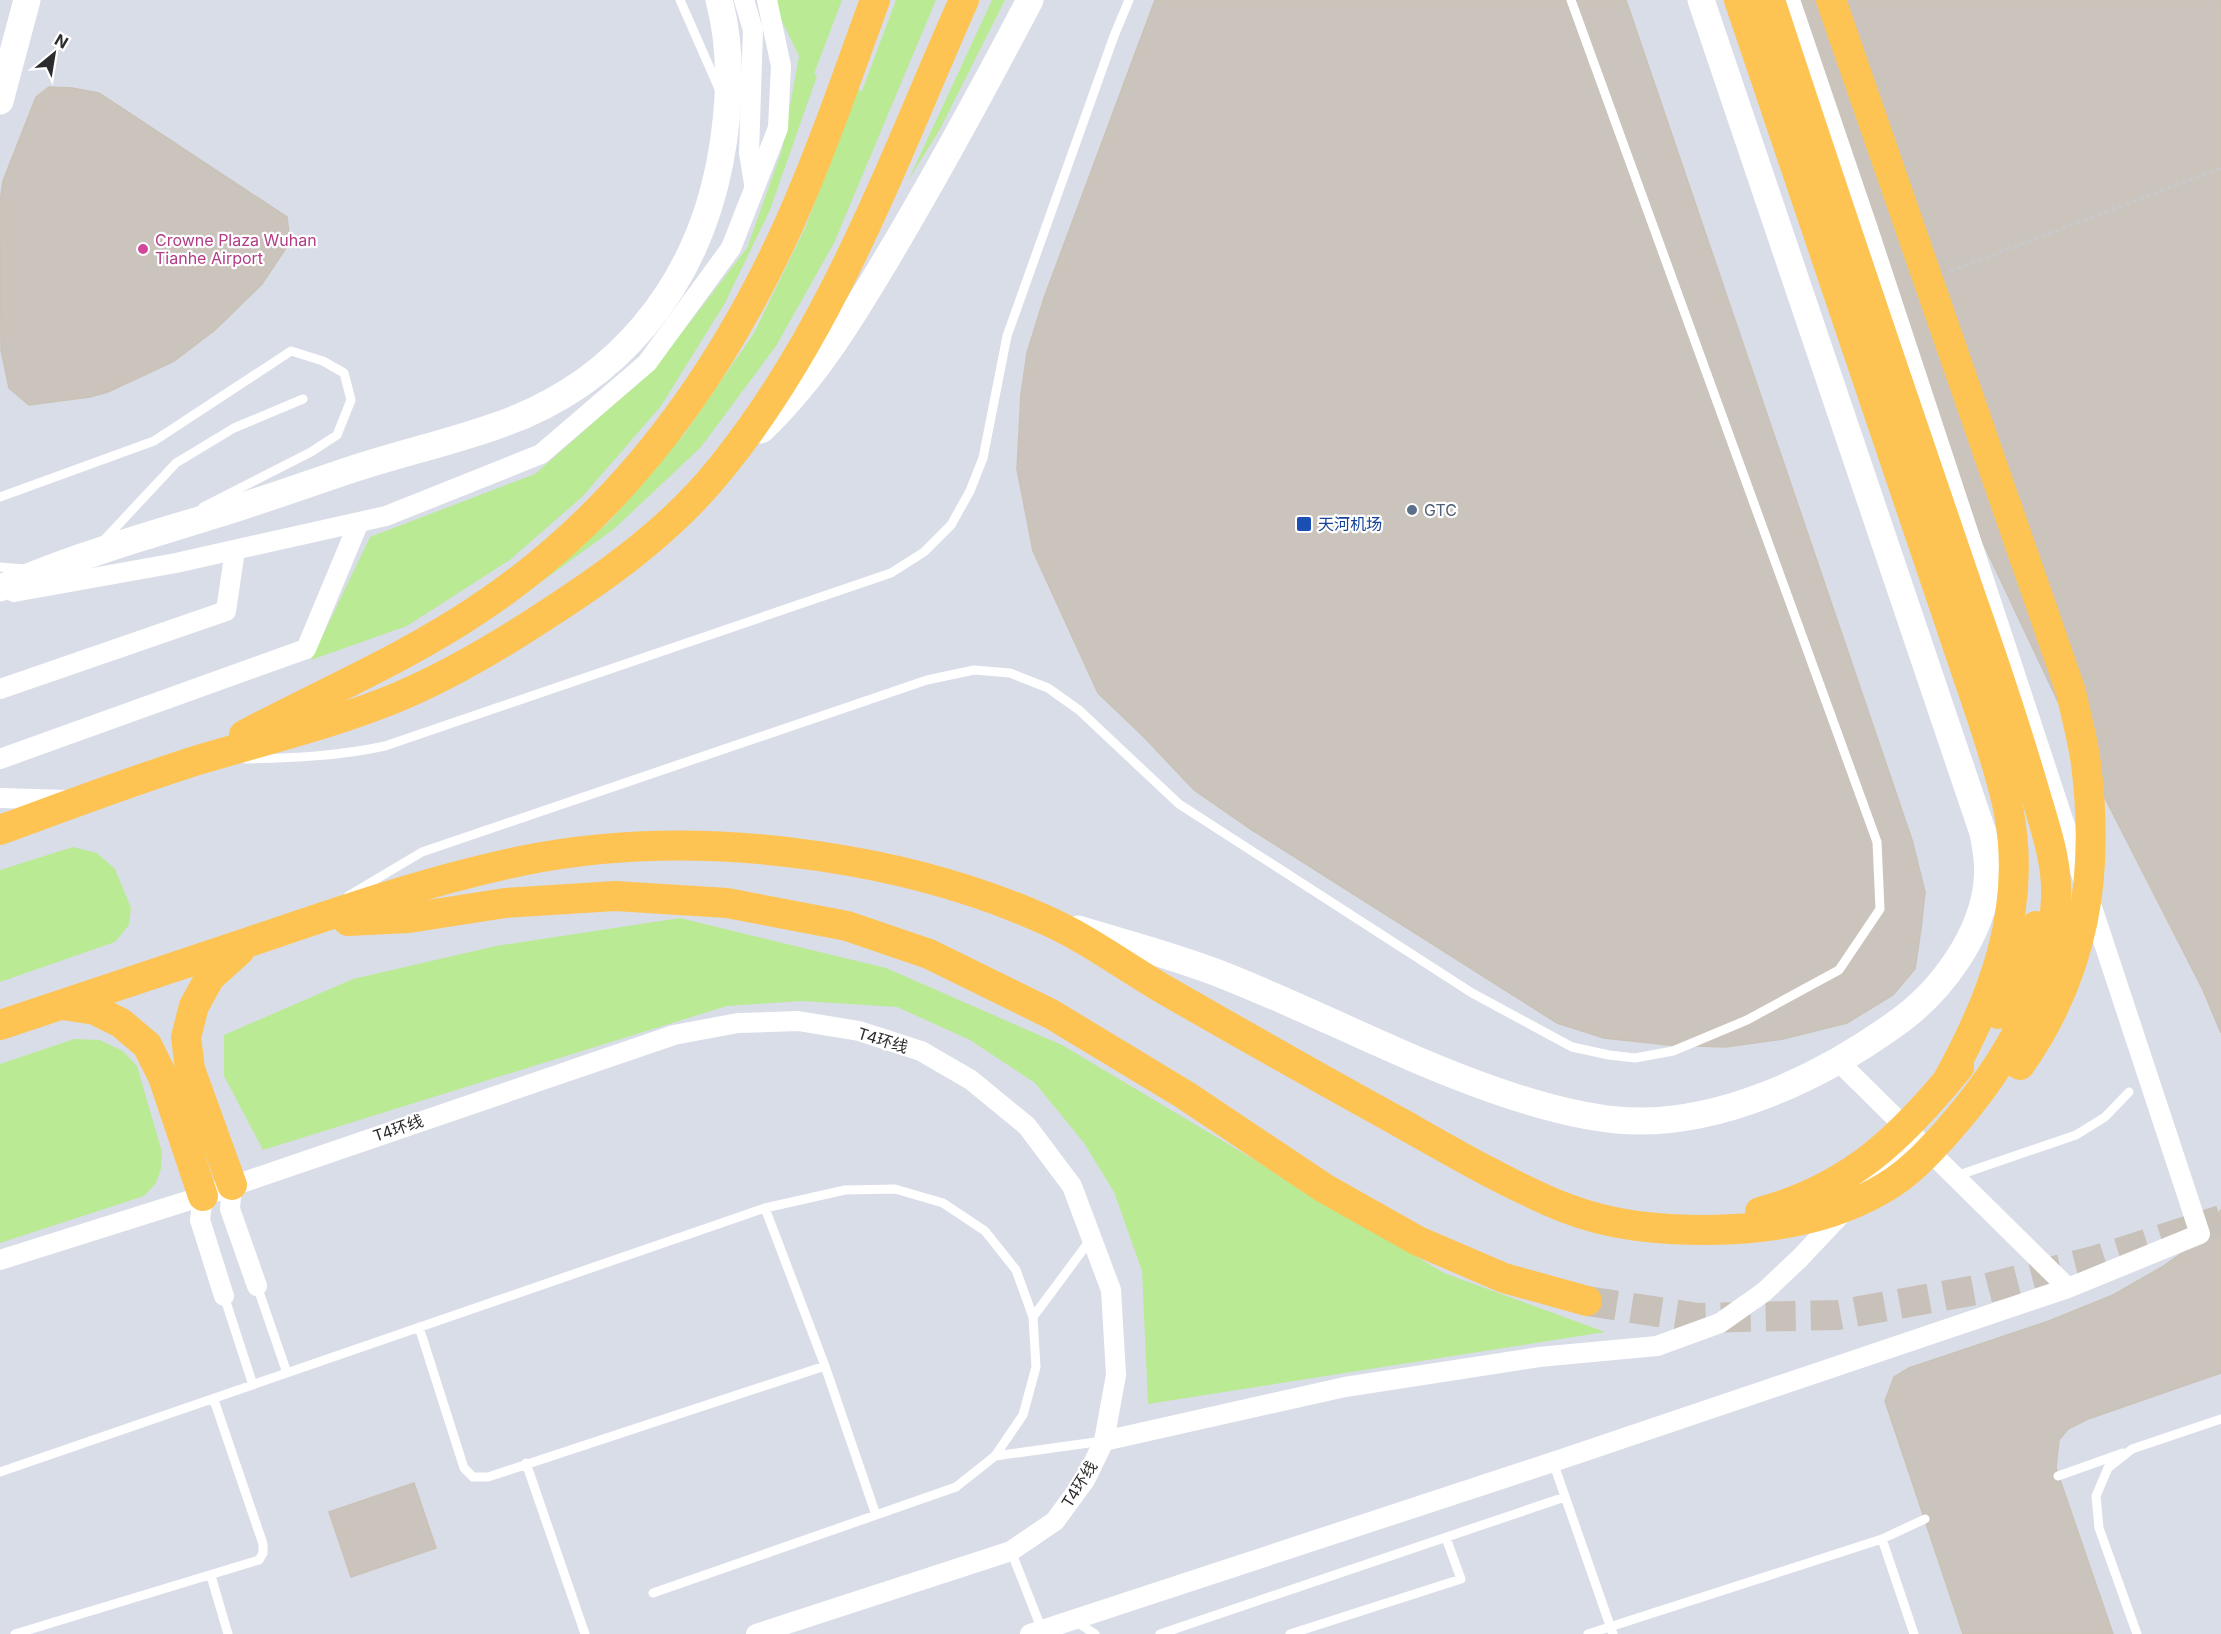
<svg xmlns="http://www.w3.org/2000/svg" width="2221" height="1634" viewBox="0 0 2221 1634" font-family="Inter,'Noto Sans SC',sans-serif">
<style>
.airport{fill:#d9dde8}
.green{fill:#bbea95}
.building{fill:#cac4bc;stroke:#cbc2b7;stroke-width:1.5}
.lines{fill:none;stroke-linecap:round;stroke-linejoin:round}
.primary-tunnel{stroke:#c8c1ba;stroke-width:30;stroke-dasharray:30 15;stroke-linecap:butt}
.path{stroke:#c8c8c8;stroke-width:4;stroke-dasharray:4.5 3;stroke-linecap:butt}
.service{stroke:#fff;stroke-width:9}
.minor{stroke:#fff;stroke-width:20}
.secondary{stroke:#fff;stroke-width:27}
.primary{stroke:#fdc454;stroke-width:30}
.hotel-dot{fill:#d1479c;stroke:#fff;stroke-width:2}
.service-dot{fill:#5c6f8a;stroke:#fff;stroke-width:2}
.transit-dot{fill:#1a4fb4;stroke:#fff;stroke-width:2}
.labels{text-anchor:middle;dominant-baseline:central;stroke-width:4.5;stroke-linejoin:round;paint-order:stroke}
.hotel-label{font-size:16px;fill:#b23c85;stroke:#fff;text-anchor:start}
.service-label{font-size:16px;fill:#4e5e75;stroke:#fff;text-anchor:start}
.transit-label{font-size:16px;fill:#164399;stroke:#fff;text-anchor:start}
.street-label{font-size:16px;fill:#2c2c2c;stroke:#fff}
</style>
<rect width="100%" height="100%" fill="#efe6dd"/>
<path class="airport" d="M 0,0 L 2221,0 L 2221,1634 L 0,1634 Z"/>
<path class="green" d="M 776,0 L 842,0 L 814,74 L 817,76 L 770,210 L 725,303 L 661,406 L 583,496 L 511,559 L 407,626 L 311,660 L 370,537 L 535,474 L 653,370 L 747,248 L 782,150 L 799,56 L 780,17 Z
M 896,0 L 936,0 L 834,243 L 776,346 L 701,447 L 614,529 L 512,603 L 609,522 L 685,433 L 754,333 L 805,228 L 858,90 L 862,91 Z
M 992,0 L 1005,0 L 940,129 L 908,181 Z
M 73,847 L 97,853 L 115,869 L 131,908 L 129,925 L 115,942 L 0,982 L 0,870 Z
M 680,918 L 886,968 L 1062,1045 L 1444,1273 L 1605,1332 L 1148,1404 L 1142,1271 L 1114,1192 L 1084,1143 L 1035,1083 L 970,1040 L 897,1007 L 801,1001 L 727,1006 L 263,1150 L 224,1076 L 224,1035 L 353,979 L 496,946 Z
M 74,1039 L 100,1040 L 123,1051 L 137,1066 L 162,1152 L 161,1169 L 156,1183 L 144,1196 L 0,1243 L 0,1064 Z"/>
<path class="building" d="M 1155,0 L 1626,0 L 1912,840 L 1925,892 L 1921,929 L 1915,969 L 1893,995 L 1847,1023 L 1783,1039 L 1725,1047 L 1668,1045 L 1604,1038 L 1557,1023 L 1252,830 L 1194,790 L 1144,737 L 1098,693 L 1033,551 L 1017,469 L 1021,394 L 1027,353 L 1044,298 Z
M 1801,0 L 2221,0 L 2221,1033 L 2203,990 L 2088,765 L 1983,543 L 1819,75 Z
M 49,87 L 72,88 L 99,93 L 287,217 L 290,242 L 262,284 L 215,330 L 174,361 L 108,392 L 90,397 L 29,405 L 9,388 L 1,350 L 0,202 L 3,181 L 36,97 Z
M 2221,1210 L 2221,1373 L 2088,1419 L 2068,1429 L 2059,1440 L 2056,1468 L 2113,1634 L 1963,1634 L 1885,1401 L 1894,1377 L 1909,1368 L 2049,1321 L 2113,1295 L 2162,1267 L 2196,1243 Z
M 414,1483 L 436,1548 L 351,1577 L 329,1512 Z"/>
<g class="lines">
<path class="primary-tunnel" d="M 1587,1301 L 1698,1318 L 1838,1315 L 1987,1288 L 2097,1260 L 2221,1220"/>
<path class="path" d="M 1950,271 L 2221,168"/>
<path class="service" d="M 680,0 L 720,91
M 0,497 L 154,441 L 291,351 L 323,361 L 344,373 L 351,400 L 337,435 L 311,452 L 203,507
M 104,540 L 176,463 L 234,428 L 303,399
M 0,567 L 25,569
M 246,759 C 293,758 339,756 385,746 L 891,573 L 924,552 L 951,525 L 970,491 L 983,458 L 1007,336 L 1114,36 L 1129,0
M 348,896 L 422,852 L 927,680 L 974,670 L 1010,673 L 1048,688 L 1079,710 L 1179,804 L 1472,993 L 1572,1047 L 1609,1055 L 1635,1058 L 1673,1051 L 1747,1020 L 1839,970 L 1880,909 L 1877,842 L 1571,0
M 1956,1176 L 2076,1135 L 2105,1117 L 2129,1092
M 765,1208 L 825,1366 L 876,1515
M 257,1286 L 287,1373
M 224,1296 L 253,1385
M 1033,1317 L 1091,1239
M 419,1327 L 464,1468 L 473,1477 L 488,1477 L 825,1366
M 995,1456 L 1103,1441
M 1553,1462 L 1613,1634
M 526,1463 L 585,1634
M 0,1472 L 765,1208 L 845,1190 L 895,1189 L 943,1203 L 985,1231 L 1016,1270 L 1033,1317 L 1036,1367 L 1023,1415 L 995,1456 L 956,1487 L 653,1593
M 2058,1476 L 2123,1453
M 1882,1539 L 1925,1519
M 1011,1551 L 1042,1630
M 211,1576 L 228,1634
M 1075,1621 L 1095,1634
M 15,1634 L 259,1560 L 263,1553 L 263,1544 L 214,1400
M 1160,1634 L 1565,1497
M 1290,1634 L 1461,1579 L 1446,1538
M 1588,1634 L 1882,1539 L 1914,1634
M 2137,1634 L 2099,1528 L 2096,1496 L 2108,1468 L 2132,1449 L 2221,1419"/>
<path class="minor" d="M 744,0 L 753,30 L 749,153 L 754,184
M 14,592 L 176,563 L 386,516 L 541,454 L 647,363 L 731,248 L 778,128 L 781,66 L 767,0
M 0,689 L 226,611 L 235,550
M 0,759 L 306,649 L 359,522
M 0,798 L 67,800
M 1838,1061 L 2068,1288
M 232,1185 L 230,1209 L 257,1286
M 203,1196 L 200,1220 L 224,1296
M 0,1260 L 203,1196 L 674,1035 L 738,1023 L 798,1021 L 859,1031 L 921,1051 L 971,1080 L 1027,1126 L 1072,1186 L 1111,1290 L 1116,1375 L 1104,1441 L 1085,1480 L 1055,1521 L 1011,1551 L 756,1634
M 1104,1441 L 1345,1387 L 1539,1357 L 1657,1346 L 1720,1323 L 1764,1292 L 1800,1258 L 1915,1136
M 1030,1634 L 1553,1462 L 2068,1288 L 2200,1234 L 1868,229 L 1790,0"/>
<path class="secondary" d="M 0,101 L 27,0
M 761,430 C 817,377 857,309 896,243 C 943,163 987,82 1030,0
M 0,588 C 31,576 62,563 94,553 C 134,539 174,528 215,515 C 260,501 305,485 350,470 C 398,454 448,443 496,426 C 617,385 696,287 720,162 C 730,109 733,52 719,0
M 1078,929 C 1124,943 1170,955 1215,972 C 1309,1008 1399,1057 1494,1090 C 1534,1104 1575,1116 1617,1120 C 1714,1129 1821,1078 1898,1022 C 1941,991 1982,936 1987,882 C 1989,865 1986,849 1983,833 L 1701,0"/>
<path class="primary" d="M 1739,0 L 1983,721 C 1993,752 2003,782 2009,813 C 2027,910 1993,999 1946,1083
M 1831,0 L 2071,692 C 2076,716 2083,740 2086,764 C 2100,875 2085,972 2020,1065
M 244,735 C 323,693 406,658 480,608 C 621,514 721,375 790,222 C 822,150 848,74 875,0
M 0,830 C 66,806 131,781 198,760 C 265,740 333,724 398,697 C 450,675 499,646 546,615 C 611,573 673,528 721,468 C 833,330 893,160 964,0
M 348,921 L 409,918 L 505,903 L 615,896 L 727,903 L 847,926 L 929,954 L 1051,1014 L 1185,1095 L 1324,1188 L 1418,1241 L 1504,1278 L 1587,1301
M 63,1005 L 95,1010 L 121,1023 L 147,1045 L 163,1077 L 203,1196
M 1998,1014 L 2021,970 L 2036,926
M 0,1025 C 84,997 168,969 252,941 C 340,911 430,880 521,861 C 618,841 722,842 818,856 C 894,867 971,887 1041,918 C 1086,937 1128,969 1170,993 C 1247,1037 1324,1081 1401,1123 C 1454,1153 1507,1184 1563,1207 C 1611,1226 1658,1230 1709,1230 C 1770,1229 1830,1220 1884,1188 C 1908,1174 1926,1155 1945,1134 C 2004,1068 2052,988 2056,899 C 2058,860 2043,822 2033,786 C 2014,722 1993,659 1971,597 C 1903,398 1835,199 1770,0
M 232,1185 L 190,1069 L 186,1037 L 194,1006 L 210,977 L 240,950
M 1760,1212 C 1851,1187 1901,1138 1959,1067"/>
</g>
<circle class="hotel-dot" cx="143" cy="249" r="6"/>
<circle class="service-dot" cx="1412" cy="510" r="6"/>
<rect class="transit-dot" x="1296" y="516" width="16" height="16" rx="3"/>
<g class="labels">
<g class="hotel-label">
<text x="155" y="240">Crowne Plaza Wuhan<tspan x="155" dy="18">Tianhe Airport</tspan></text>
</g>
<g class="service-label">
<text x="1424" y="510">GTC</text>
</g>
<g class="transit-label">
<text x="1318" y="524">天河机场</text>
</g>
<g class="street-label">
<text transform="translate(883 1040) rotate(17)">T4环线</text>
<text transform="translate(398 1128) rotate(-19)">T4环线</text>
<text transform="translate(1079 1484) rotate(-58)">T4环线</text>
</g>
</g>
<g transform="translate(54 54) rotate(30)" stroke="#ffffff" stroke-width="4.5" paint-order="stroke">
<path d="M0-4.5L10 22L0 15L-10 22Z" fill="#2c2c2c"/>
<text y="-9" font-size="16" font-weight="bold" text-anchor="middle" fill="#2c2c2c">N</text>
</g>
</svg>
